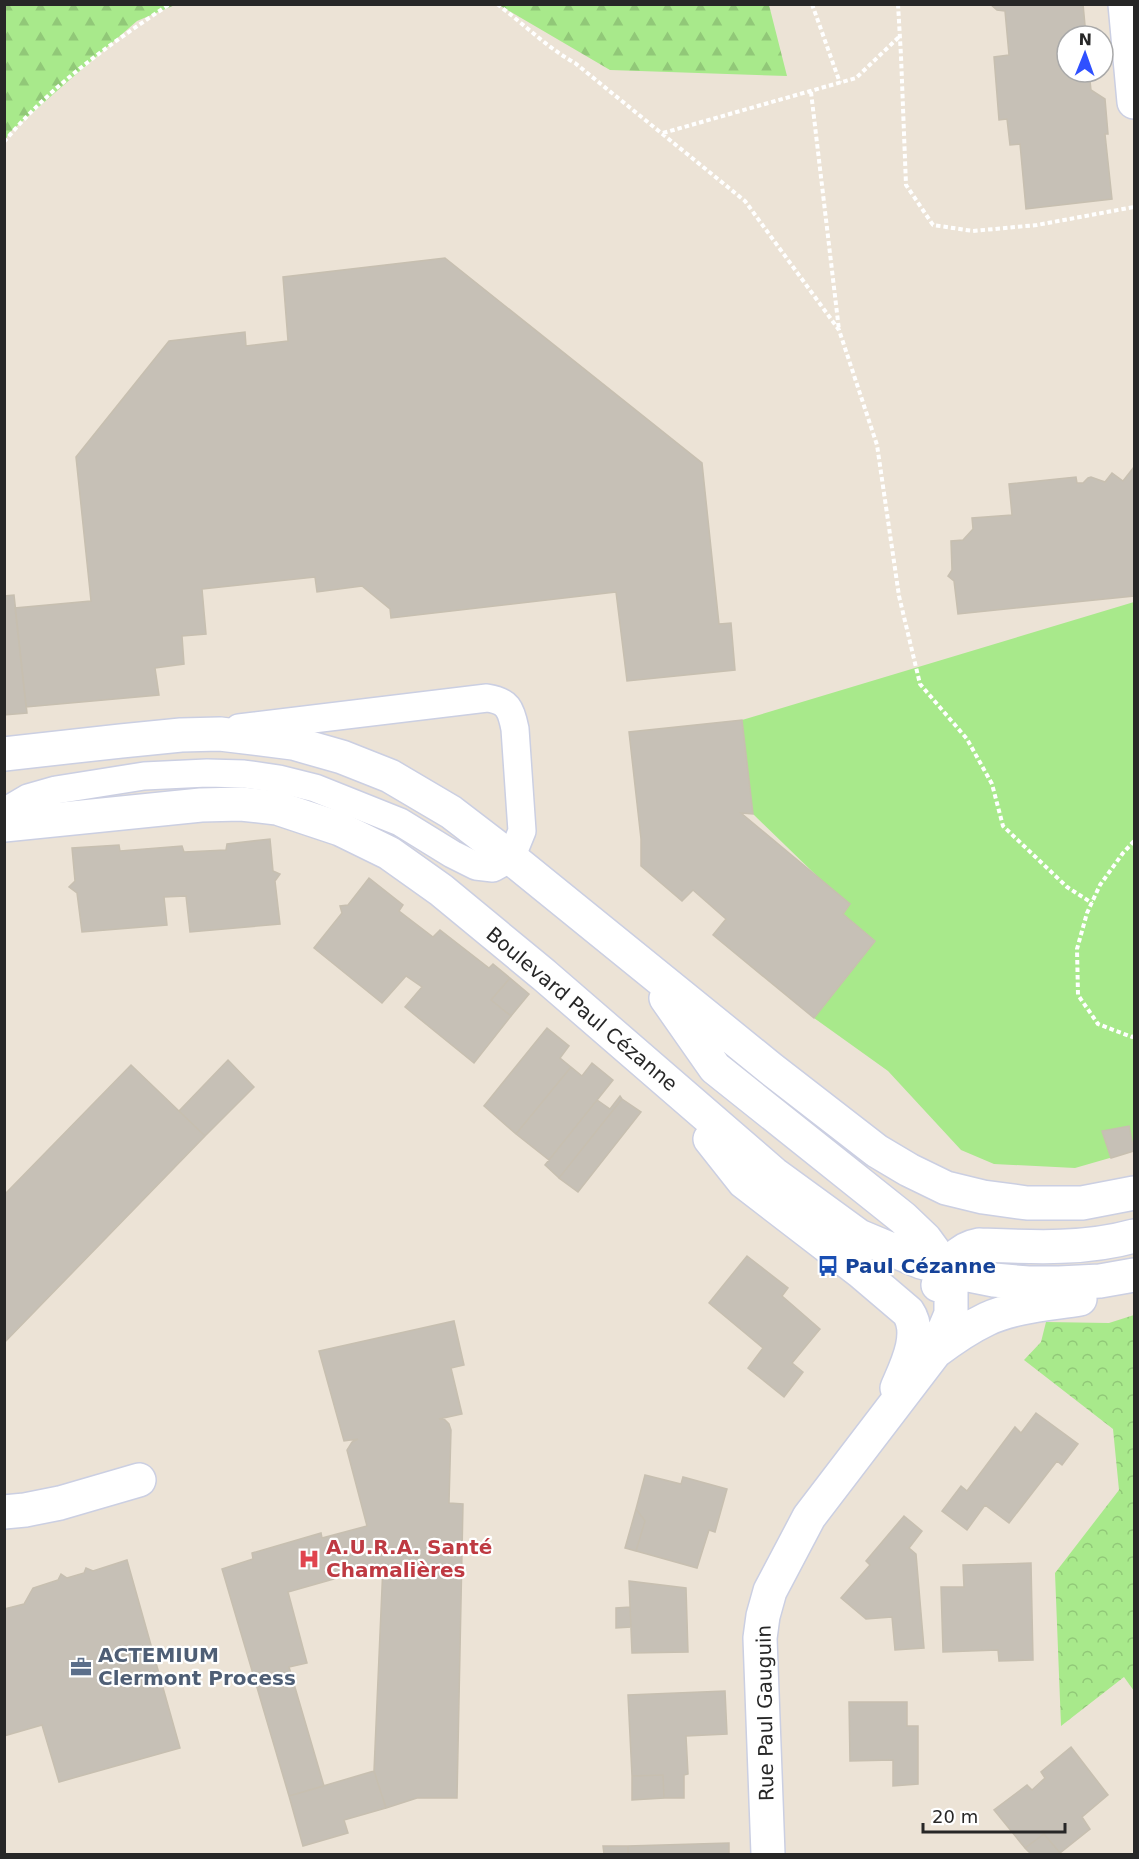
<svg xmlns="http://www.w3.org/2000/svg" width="1139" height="1859" viewBox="0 0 1139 1859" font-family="'DejaVu Sans',sans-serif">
	<defs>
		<pattern id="forest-firs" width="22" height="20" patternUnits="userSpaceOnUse" patternTransform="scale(1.5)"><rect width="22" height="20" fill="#a8e98b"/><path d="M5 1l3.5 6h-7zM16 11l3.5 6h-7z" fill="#91c878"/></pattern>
		<pattern id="park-crowns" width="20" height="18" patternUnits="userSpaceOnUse" patternTransform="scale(1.5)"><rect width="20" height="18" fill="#a8e98b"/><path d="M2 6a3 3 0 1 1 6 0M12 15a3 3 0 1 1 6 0" fill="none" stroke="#91c878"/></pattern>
	</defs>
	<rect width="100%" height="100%" fill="#ece3d6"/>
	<path fill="url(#forest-firs)" d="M5,4H174L175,5L137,21L9,133L5,141Z
		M499,5H769L787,76L610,70Z"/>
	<path fill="url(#park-crowns)" d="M1134,1315V1691L1124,1677L1061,1726L1055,1573L1119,1490L1113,1429L1024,1360L1041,1342L1046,1322L1109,1323Z"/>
	<path fill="#a8e98b" d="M1134,602V1151L1075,1168L994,1164L961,1150L888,1071L814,1018L875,941L843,914L850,904L819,878L753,814L742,720Z"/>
	<path fill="#c6c0b6" stroke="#c7bfb0" stroke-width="1.5" d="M990,4H1083L1086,36H1067V72H1089L1091,90L1105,99L1108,134H1105L1112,199L1026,209L1020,144L1010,145L1007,119L999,120L994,57L1009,55L1005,11L997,10Z
		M445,258L702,463L719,624L731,623L735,670L627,681L616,592L391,618L390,609L362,586L317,592L315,577L202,589L206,634L182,636L184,664L155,668L159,695L26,707L15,608L91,601L76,457L169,341L245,332L246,346L288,341L283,277Z
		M1134,467V596L958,614L954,581L948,576L952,570L951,541L963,540L973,529L972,518L1012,515L1009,484L1076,477L1077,483H1083L1088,478L1091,477L1105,482L1112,473L1123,481Z
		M14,595L27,713L4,715V596Z
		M742,720L753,814L741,813L850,904L843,914L875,941L814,1018L713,935L726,919L693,890L682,901L641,866V839L629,732Z
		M270,839L273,871L280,874L275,881L280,924L190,932L186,896L164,897L167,925L82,932L77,893L69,887L75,881L72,848L119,845L120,851L182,846L184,852L226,850L227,844Z
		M369,878L403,905L399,911L433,937L440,930L489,968L493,964L510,978L491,1000L511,1016L474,1063L405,1007L422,987L406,976L382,1003L314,948L342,913L340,906L348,905Z
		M510,978L529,994L511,1016L491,1000Z
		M547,1028L569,1046L560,1058L571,1067L516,1134L484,1106Z
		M228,1060L254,1087L205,1136L179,1111Z
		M592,1063L613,1080L549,1160L516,1134L571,1067L582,1076Z
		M131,1065L205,1136L4,1343V1195Z
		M620,1096L622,1099L559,1178L545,1165L597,1100L610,1109Z
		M622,1099L641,1112L578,1192L559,1178Z
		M1129,1126L1134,1151L1111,1158L1102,1131Z
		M747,1256L788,1288L782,1296L820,1329L792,1363L803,1372L784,1397L748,1368L763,1348L709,1303Z
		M454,1321L464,1365L451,1368L462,1414L439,1419H444L449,1424L451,1430L449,1503L463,1504L457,1798H417L386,1808L374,1771L383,1565L288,1592L307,1663L289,1667L324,1786L289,1796L222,1569L253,1559L252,1553L321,1533L322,1538L367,1526L347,1450L352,1442L358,1439L344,1441L319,1351Z
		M1036,1413L1078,1444L1062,1465L1057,1461L1009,1523L985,1505L967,1530L942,1511L961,1486L967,1491L1015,1427L1021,1433Z
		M645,1475L681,1484L683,1477L727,1489L715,1532L709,1530L697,1568L636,1551L645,1521L636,1509Z
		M636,1509L645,1521L636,1551L625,1548Z
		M904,1516L922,1531L909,1548L916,1554L924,1648L895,1650L892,1617L866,1619L841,1598L870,1565L866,1561Z
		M127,1560L180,1748L59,1782L42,1725L4,1736V1609L24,1604L33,1588L58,1580L61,1574L67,1578L84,1573L86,1568L93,1571Z
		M1031,1563L1033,1660L999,1661L998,1650L943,1652L941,1587H964L963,1565Z
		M629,1581L686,1588L688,1652L632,1653Z
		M630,1607L631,1627L616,1628V1608Z
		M725,1691L727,1734L686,1736L688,1774L684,1775V1798H664L663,1775L632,1776L628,1695Z
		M849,1702H907V1726H918V1784L893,1786V1760L850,1761Z
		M1071,1747L1108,1795L1082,1817L1090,1829L1060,1853L1044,1834L1025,1848L994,1810L1027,1785L1032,1790L1045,1778L1041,1772Z
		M374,1771L386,1808L344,1820L348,1833L303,1846L289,1796Z
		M663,1775L664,1798L632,1800V1776Z
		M1044,1834L1060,1853L1059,1854H1031L1025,1848Z
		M729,1843V1854H628V1846Z
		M603,1846H628V1854H604Z"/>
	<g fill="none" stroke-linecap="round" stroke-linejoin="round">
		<defs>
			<path id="lane" d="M4,812L28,798L56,790L144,776L207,773L244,774L279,779L315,788L400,822L452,854L476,866L493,868L511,858L522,831L515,729C511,709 508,701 487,698L239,728"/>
			<path id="street" d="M1125,4L1134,102
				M4,754L121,741L181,735L220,734L293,743L342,757L390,776L451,812L511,858L770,1068L877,1151L909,1170L946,1188L983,1197L1027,1203H1082L1134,1193
				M4,825L201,805L241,804L277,808L340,829L389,853L441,890L544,975L774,1174L859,1236L921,1262L969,1275L994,1280L1028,1283H1059L1100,1281L1134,1275
				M666,998L715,1068L903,1218L925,1239L947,1269L951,1289V1314L935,1352L809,1517L770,1591L763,1616L760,1638L768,1854
				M710,1139L744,1182L861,1272L908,1312C923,1334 906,1367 897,1388
				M938,1285C948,1266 956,1249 979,1245C1031,1247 1084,1250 1134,1236
				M935,1352C952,1339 968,1328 987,1319C1015,1306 1050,1304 1080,1299
				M4,1512L25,1510L60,1503L139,1480"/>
		</defs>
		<use href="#lane" stroke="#cbcfe2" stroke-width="30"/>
		<use href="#street" stroke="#cbcfe2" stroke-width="36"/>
		<path stroke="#fff" stroke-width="4" stroke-dasharray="4.5 3" stroke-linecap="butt" d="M497,4C524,24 546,47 575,63L745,201L839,330L877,445L899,596L920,684L967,739L992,784L1003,826L1067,887L1092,903
			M812,4L840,83
			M898,4L901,56L906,185L933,225L973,231L1037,225L1134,207
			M811,92L839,330
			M663,133L856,78L900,36
			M4,142C49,87 111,43 170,4
			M1134,841L1123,853L1100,885L1087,913L1077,949L1078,995L1098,1024L1132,1037L1134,1036"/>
		<use href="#lane" stroke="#fff" stroke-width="27"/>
		<use href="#street" stroke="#fff" stroke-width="33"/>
	</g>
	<defs>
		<symbol id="bus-bare" viewBox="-9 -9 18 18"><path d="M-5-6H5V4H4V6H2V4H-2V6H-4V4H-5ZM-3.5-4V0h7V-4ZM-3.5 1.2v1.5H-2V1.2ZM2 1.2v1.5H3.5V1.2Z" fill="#1a4fb4" stroke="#fff" stroke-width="2.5" paint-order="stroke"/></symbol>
		<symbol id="hospital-bare" viewBox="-9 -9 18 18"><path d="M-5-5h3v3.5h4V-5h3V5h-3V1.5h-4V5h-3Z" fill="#e0444e" stroke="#fff" stroke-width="2.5" paint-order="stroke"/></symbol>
		<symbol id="office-bare" viewBox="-9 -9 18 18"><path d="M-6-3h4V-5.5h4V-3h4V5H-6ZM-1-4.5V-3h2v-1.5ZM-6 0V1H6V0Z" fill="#5c6f8a" stroke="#fff" stroke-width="2.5" paint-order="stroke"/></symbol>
	</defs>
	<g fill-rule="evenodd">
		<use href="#bus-bare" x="813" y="1251" width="30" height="30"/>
		<use href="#hospital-bare" x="294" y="1544" width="30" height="30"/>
		<use href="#office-bare" x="66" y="1652" width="30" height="30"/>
	</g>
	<g text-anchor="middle" stroke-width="4.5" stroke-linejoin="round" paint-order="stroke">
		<g font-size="20" fill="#272727" stroke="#fff">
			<text transform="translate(582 1009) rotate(40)" y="7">Boulevard Paul Cézanne</text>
			<text transform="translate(765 1713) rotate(-91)" y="7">Rue Paul Gauguin</text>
		</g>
		<g font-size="20" font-weight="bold" fill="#164399" stroke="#fff" text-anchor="start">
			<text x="845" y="1273">Paul Cézanne</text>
		</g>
		<g font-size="20" font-weight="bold" fill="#be3a42" stroke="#fff" text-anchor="start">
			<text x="326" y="1554">A.U.R.A. Santé<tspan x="326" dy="23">Chamalières</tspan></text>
		</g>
		<g font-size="20" font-weight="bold" fill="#4e5e75" stroke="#fff" text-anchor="start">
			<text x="98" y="1662">ACTEMIUM<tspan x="98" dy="23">Clermont Process</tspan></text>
		</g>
	</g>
	<rect width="1139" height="1859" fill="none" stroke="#272727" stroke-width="12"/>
	<g transform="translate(1085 54) rotate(1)"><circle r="28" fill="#ffffff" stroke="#a9a9a9" stroke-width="1.5"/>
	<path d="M0-4.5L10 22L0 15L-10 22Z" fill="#2f50ff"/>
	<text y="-9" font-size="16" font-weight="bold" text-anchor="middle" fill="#272727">N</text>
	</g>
	<path d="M923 1823v9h142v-9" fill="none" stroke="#272727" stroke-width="3"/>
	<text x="932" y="1823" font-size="18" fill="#272727" stroke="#ffffff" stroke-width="4.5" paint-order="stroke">20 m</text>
</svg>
